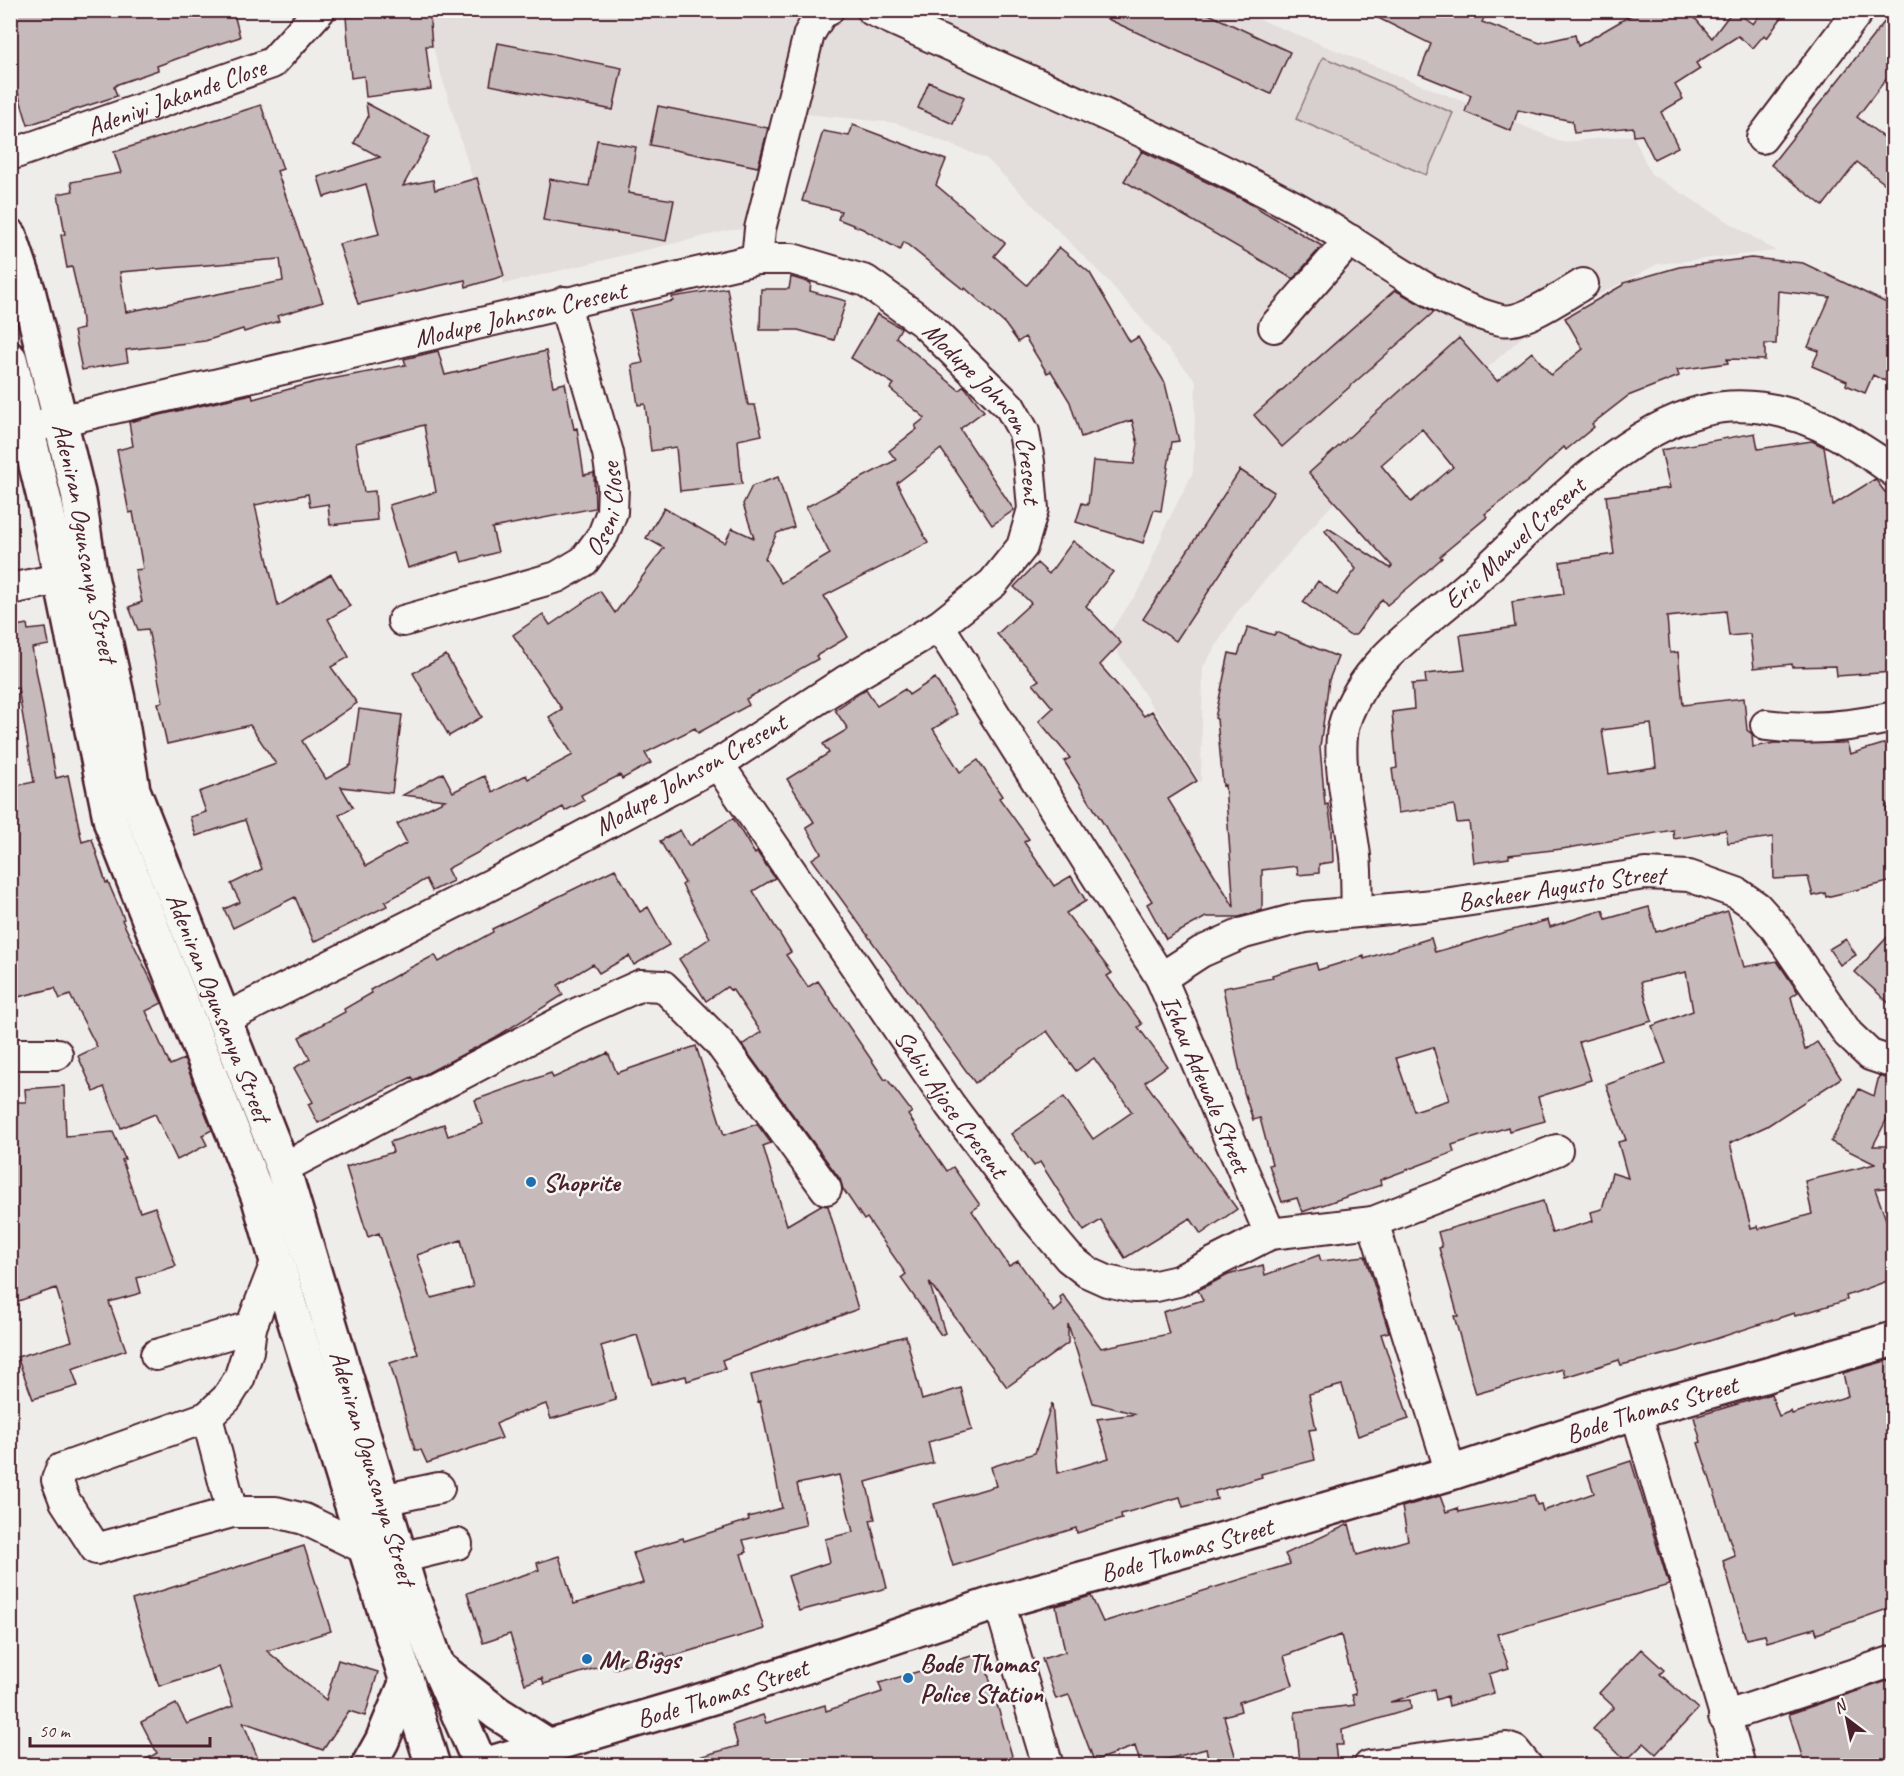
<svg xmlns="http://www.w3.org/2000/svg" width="1904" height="1776" viewBox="0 0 1904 1776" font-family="Caveat,sans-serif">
	<rect width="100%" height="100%" fill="#efedea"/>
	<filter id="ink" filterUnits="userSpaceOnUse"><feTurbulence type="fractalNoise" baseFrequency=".0167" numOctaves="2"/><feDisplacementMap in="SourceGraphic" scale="12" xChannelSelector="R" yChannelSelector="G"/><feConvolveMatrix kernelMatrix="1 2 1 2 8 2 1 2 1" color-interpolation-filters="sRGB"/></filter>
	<g filter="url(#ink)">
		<path fill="#e3dedc" d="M422,11H1239L1563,142L1633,135L1651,174L1776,251L1658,264L1529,331L1328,509L1236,613L1203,667L1201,783L1107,636L1141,587L1167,523L1193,472L1196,381L1109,282L987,159L896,123L804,114L777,231L760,229L730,230L504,284Z"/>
		<path fill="#d7cfce" stroke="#90777c" stroke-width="1.5" d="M1323,57L1453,113L1426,175L1296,119Z"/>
		<path fill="#c6babb" stroke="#4a1f2b" stroke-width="1.5" fill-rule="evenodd" d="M10,10H233L240,37L209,47L157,66L158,70L118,84L114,87L117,96L28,125L15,83L10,85Z
			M414,10H429L432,46H426L431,89L366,97L364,76L351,78L346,17Z
			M1088,10H1200L1290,52L1271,94Z
			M1362,10H1430L1447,18L1451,10H1488L1482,22L1540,43L1575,35L1578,46L1640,10H1688L1712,38L1733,10L1753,24L1763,10H1787L1767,38L1764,35L1753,48L1738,36L1696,63L1700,69L1675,85L1683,99L1661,112L1678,147L1654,159L1642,135L1634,136L1633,127L1574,133L1572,121L1518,110L1511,131L1465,112L1471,95L1419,74L1431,44Z
			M1893,11V70L1857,117L1893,144V190L1857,162L1823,206L1771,165Z
			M498,43L622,68L613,110L490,85Z
			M929,82L964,97L953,124L918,108Z
			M366,103L430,137L403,186L433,180L435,190L477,178L504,276L466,287L465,280L358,304L339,244L379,234L366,184L324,197L318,177L380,157L354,143L368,117Z
			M261,105L283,169L277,171L323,302L277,316L279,321L244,332L243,329L205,341L126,350L128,362L82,370L74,331L83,329L79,297L72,267L67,268L61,235L65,234L58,194L73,191L71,182L121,173L114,152ZM280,259L283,281L126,312L120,272Z
			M658,106L768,128L758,167L650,145Z
			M853,125L946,160L936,185L1005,243L994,256L1027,285L1059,247L1090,273L1130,342L1138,337L1165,383L1179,441L1172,442L1161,511L1154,510L1143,543L1076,522L1082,503L1088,505L1093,461L1134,464L1138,444L1132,420L1081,437L1070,402L1051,371L1047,373L1025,337L1018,342L1005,324L965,288L964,290L904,242L900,250L863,229L838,219L841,211L802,201L823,131L849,136Z
			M597,140L636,147L628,193L674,200L666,241L543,220L550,179L589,186Z
			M1142,151L1242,199L1322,246L1293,279L1124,181Z
			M1751,258L1803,263L1893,306V360L1885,381L1873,375L1865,393L1846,385L1847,381L1812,366L1819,351L1808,347L1830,297L1778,291L1776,344H1765V360L1727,359L1728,363L1677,370L1679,376L1628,396L1592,424L1594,427L1566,450L1564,447L1528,481L1485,514L1487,517L1440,556L1442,558L1409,587L1387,605L1382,599L1356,635H1349L1303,602L1318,581L1337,595L1356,569L1325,531L1328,528L1390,568L1392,566L1309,473L1459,338L1497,381L1532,352L1551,375L1583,349L1565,318L1623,285V283L1679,267ZM1422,429L1453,467L1411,502L1381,465Z
			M791,277L811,283L810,291L846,301L834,340L798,330H760L761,289H789Z
			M727,288L748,405H755L762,435L738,440L742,484L680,491L676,447L651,451L645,404L638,405L632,365L643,363L630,311L673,301L672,297Z
			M1395,290L1434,312L1282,447L1254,415Z
			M877,314L901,328L896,337L959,390L964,386L984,411L960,429L1014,510L992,525L941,449L897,483L928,543L824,596L848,637L816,656L818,659L746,699L749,705L698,733L695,728L645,753L651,763L622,779L620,775L581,795L584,801L565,811L563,807L447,869L453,881L432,891L426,879L385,902L387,906L314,942L295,897L233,928L224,909L240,902L231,884L262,869L245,820L196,836L190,817L206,812L199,792L276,764L250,725L167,744L158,703L163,702L148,629L138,630L129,607L142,602L135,570L143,569L133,512L129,513L117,450L133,446L129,422L252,394L253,399L315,382L406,365L404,359L438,351L445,375L546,351L553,386L565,383L574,429L577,428L584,475L594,473L595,508L492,528L498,552L462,562L459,552L408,568L389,505L436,492L424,425L356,443L364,492L375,491L377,520L330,525L328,504L310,507L308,494L255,505L278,606L331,574L350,606L328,619L349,657L331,667L357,703L302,741L326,779L351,765L359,709L402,715L392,793L341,787L353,807L339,815L366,866L407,843L397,824L445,800L403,795L443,773L453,792L484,776L493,792L526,775L528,779L573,755L549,717L562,709L513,635L543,614L550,625L600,591L615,613L664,548L646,538L664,508L725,543L732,528L754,538L743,504L752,486L778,477L794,527L777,533L765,558L781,583L830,554L806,507L896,460L889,451L917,429L915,426L925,418L890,389L894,384L851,358Z
			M1755,433L1758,449L1812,441L1824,447L1833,505L1875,479L1885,492L1893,489V672L1837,676L1836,666L1792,667V664L1754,668L1750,634L1729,636L1726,611L1667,617L1670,653L1678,652L1683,705L1744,698L1747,730L1752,734L1753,747L1774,743H1847L1850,754L1893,741V803L1886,806L1893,834V881L1826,897L1825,893L1813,896L1808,877L1774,879L1773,837L1728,843L1726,830L1674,839L1673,830L1562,849L1509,855V858L1474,863L1469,822L1457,823L1454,805L1398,813L1392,769L1397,768L1392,712L1414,709L1412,684L1426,683L1425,674L1465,670L1460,635L1515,627L1512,602L1564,594L1560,562L1614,554L1606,496L1670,488L1661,450ZM1651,724L1656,767L1609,774L1602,730Z
			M1240,470L1274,492L1176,641L1143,619Z
			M1073,541L1113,572L1086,606L1121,643L1100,665L1144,716L1152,711L1197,781L1168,799L1234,907L1225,785L1223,786L1217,719L1215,718L1229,653L1238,655L1248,627L1274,635L1276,632L1338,657L1329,680L1320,747L1325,805L1328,804L1332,830L1333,862L1319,864V873L1298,875L1297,866L1262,870V910L1239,917H1206L1166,939L1147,904L1152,901L1064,761L1070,758L1039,721L1053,708L1033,684L1039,680L997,634L1031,603L1014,587L1037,563L1049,574Z
			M27,624L28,630L46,628L49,645L32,648L56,778L68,775L82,842L92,839L106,883L108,882L124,919L122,920L162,1003L146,1011L170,1065L184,1059L212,1130L202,1135L207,1145L177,1160L155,1114L121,1128L104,1087L94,1092L78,1056L97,1047L70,995L60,999L55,988L10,999V787L34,782L18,688L10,689V627Z
			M446,655L482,717L449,736L413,673Z
			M935,678L957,714L933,729L960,772L978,760L1002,796L999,798L1029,839L1024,842L1054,886L1071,876L1086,901L1066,913L1112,973L1107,976L1142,1024L1138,1027L1167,1066L1145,1082L1237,1209L1201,1234L1190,1218L1125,1258L1101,1220L1084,1231L1040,1162L1034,1166L1011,1134L1064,1097L1093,1139L1132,1112L1094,1058L1076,1071L1047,1031L975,1083L812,859L821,853L806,827L814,822L787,779L829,753L823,744L848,729L835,710L866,689L877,706L905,689L909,695Z
			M733,818L755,854L757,852L775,878L753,891L791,952L786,955L808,987L818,981L885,1080L887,1079L912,1112L908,1115L947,1171L953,1167L980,1205L972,1211L1009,1266L1018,1261L1054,1312L1062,1305L1060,1297L1063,1295L1101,1348L1169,1334L1163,1312L1203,1300L1198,1290L1228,1275L1263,1265L1265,1275L1319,1255L1321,1261L1365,1256L1389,1332L1381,1334L1409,1419L1358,1436L1342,1385L1309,1394L1316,1429L1309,1430L1315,1460L1261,1474L1262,1477L1215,1491L1217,1499L1183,1507L1180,1497L1121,1514L1122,1519L1077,1533L1076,1528L953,1566L934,1504L996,1486L991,1467L1035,1453L1052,1403L1058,1473L1109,1458L1097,1419L1136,1414L1093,1403L1068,1324V1343L1007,1387L929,1282L945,1333L941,1335L901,1278L906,1274L867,1218L864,1220L843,1189L840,1179L742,1045L761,1032L732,989L730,990L727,987L706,1001L679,959L710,938L682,885L685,883L660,841L680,830L689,846Z
			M615,869L640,912L648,907L669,945L634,965L629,956L599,973L593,964L558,985L563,995L496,1037L414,1080L412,1077L318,1123L308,1104L313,1102L294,1068L310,1059L299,1037L345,1012L344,1009L372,993L370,990L404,971L435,955L439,962L493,932L492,929Z
			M1649,907L1656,932L1728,911L1744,967L1777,961L1798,992L1791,997L1805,1050L1817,1042L1841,1078L1767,1126L1730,1143L1751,1228L1758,1226L1759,1229L1812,1214L1805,1181L1875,1164L1831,1142L1859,1089L1874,1096L1879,1076L1893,1080V1107L1873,1146H1893V1187L1875,1189L1893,1239V1279L1846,1296L1847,1300L1795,1316L1794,1313L1679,1351L1621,1365L1619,1360L1565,1377L1563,1369L1476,1394L1454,1316H1458L1439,1248L1442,1247L1438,1232L1543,1201L1552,1233L1593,1221L1591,1212L1602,1209L1612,1173L1628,1178L1618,1142L1626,1140L1606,1085L1666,1063L1652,1026L1693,1011L1686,972L1641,982L1652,1021L1579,1042L1591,1080L1538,1097L1545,1121L1509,1131L1508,1127L1452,1145L1454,1152L1380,1180L1381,1185L1302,1212L1297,1198L1282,1202L1269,1165L1272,1164L1260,1118L1253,1120L1244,1092L1223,988L1273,978L1272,975L1316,963L1318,970L1364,956V959L1431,938L1435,952L1548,920L1550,927L1603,910L1606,919ZM1433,1047L1449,1100L1414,1111L1396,1058Z
			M1893,931V1007L1855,972Z
			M1846,939L1856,955L1840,965L1829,949Z
			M696,1046L724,1135L757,1124L771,1143L763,1146L787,1225L821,1205L828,1206L858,1309L722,1360L725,1369L687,1381L686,1376L652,1384L637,1335L601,1346L616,1400L551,1419L546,1404L514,1415L496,1424L502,1438L427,1463L421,1450H415L390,1363L418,1354L379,1233L368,1237L346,1167L393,1152L390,1142L444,1124L448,1136L483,1124L475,1100L551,1073L553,1078L608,1053L617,1073ZM461,1240L473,1287L431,1298L417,1255Z
			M64,1086L66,1136L113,1132L125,1159L122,1160L140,1212L155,1207L176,1266L137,1278L141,1293L109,1302L126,1350L72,1369L78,1386L33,1399L17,1357L72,1341L56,1288L10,1304V1102H26L25,1089Z
			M906,1336L922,1400L961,1388L972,1430L928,1442L933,1463L866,1482L875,1519L870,1520L887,1588L799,1611L788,1576L830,1562L825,1539L853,1532L839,1475L797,1484L806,1525L743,1540L747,1552L741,1554L764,1629L666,1658L664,1653L614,1669L612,1663L544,1684L542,1678L525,1684L510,1634L483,1643L467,1593L539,1570L537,1563L559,1556L574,1604L643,1583L633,1553L683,1538L684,1541L749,1520L748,1517L782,1508L760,1401L758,1402L751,1375Z
			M1893,1359V1607L1817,1634L1815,1628L1767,1642L1765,1635L1746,1639L1723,1561L1735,1556L1698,1443L1701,1442L1694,1417L1771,1394L1779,1416L1791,1411L1792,1414L1848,1396L1843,1373Z
			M1631,1461L1669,1585L1497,1634L1509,1668L1489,1674L1494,1693L1449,1706L1447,1696L1436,1700L1434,1689L1390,1702L1410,1700L1411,1709L1342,1730L1343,1745H1335L1337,1761L1300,1764L1295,1712L1355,1705L1352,1695L1356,1694L1341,1635L1284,1656L1293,1685L1239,1702L1241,1711L1224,1716L1238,1766H1210L1206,1749L1141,1766L1135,1746L1094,1761L1069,1695L1056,1699L1042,1659L1065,1652L1056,1606L1091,1596L1103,1622L1290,1564L1285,1554L1349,1524L1357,1555L1408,1540L1402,1507L1440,1496L1446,1512L1458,1508L1459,1512L1534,1495L1537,1505L1541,1504L1543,1511L1594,1493L1588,1475Z
			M304,1546L331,1631L267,1651L326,1700L338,1660L378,1672L365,1716L349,1711L323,1750L243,1722L261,1766H135L157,1753L141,1722L176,1704L187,1724L233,1706L219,1667L159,1686L132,1600Z
			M1641,1649L1664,1670L1660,1674L1698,1709L1656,1754L1644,1743L1626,1761L1593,1729L1614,1707L1599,1693Z
			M982,1653L1015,1766H689L688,1760L738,1746L732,1725L763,1715L766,1723L825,1705L826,1711L882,1692L879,1683Z
			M1893,1679V1766H1805L1789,1714Z"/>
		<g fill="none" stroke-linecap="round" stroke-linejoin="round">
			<defs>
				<g id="minor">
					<path d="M872,10C1014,75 1157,134 1295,207C1356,240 1436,306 1501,320C1522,325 1564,295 1583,284"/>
					<path d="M1762,138L1859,10"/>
					<path id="s1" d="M10,155L272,63L320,10"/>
					<path d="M757,259L760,229L809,34L821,14L828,10"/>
					<path d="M1274,327L1350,240"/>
					<path id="s2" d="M37,426L757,259H792L866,281L924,323L1010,407L1024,432L1029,462L1033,509L1022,547L993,583L939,626L844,682L718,764L514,873L224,1019"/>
					<path d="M10,589L84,574"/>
					<path id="s3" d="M403,621L557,577L584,561L603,535L612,512L613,486L608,453L564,302"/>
					<path id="s4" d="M939,626L1161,978L1270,1234L1373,1222L1451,1473"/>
					<path d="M1766,725C1810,731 1851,727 1894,717"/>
					<path id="s5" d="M718,764L950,1105L1035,1218L1069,1258L1087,1272L1107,1281L1134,1287L1156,1286L1178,1281L1270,1234"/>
					<path id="s6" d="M1357,911C1356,893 1357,874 1355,856C1351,820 1334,754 1345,721C1366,658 1428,623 1475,580C1537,523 1618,433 1702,411C1756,397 1812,416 1856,446C1869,454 1882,462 1894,472"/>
					<path id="s7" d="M1161,978L1201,952L1244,933L1304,917L1444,904L1645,874L1689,876L1737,893L1757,907L1774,926L1848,1034L1870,1055L1894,1063"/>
					<path d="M10,1054H57"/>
					<path d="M283,1168L578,1013L641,985L663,986L719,1042L826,1189"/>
					<path d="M1373,1222L1557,1150"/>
					<path d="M156,1355L251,1327"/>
					<path d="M1636,1412L1740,1766"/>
					<path d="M207,1417L232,1512H276L304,1519L364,1548"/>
					<path d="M382,1500L439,1488"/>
					<path d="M232,1512L96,1549L65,1501L57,1480L61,1469L207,1417L227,1398L239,1379L248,1351L251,1327L277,1260"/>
					<path d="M400,1558L457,1544"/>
					<path d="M999,1602L1048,1766"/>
					<path d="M1724,1717L1894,1661"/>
					<path d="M1369,1766L1506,1748L1515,1751L1527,1766"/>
				</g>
				<g id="major">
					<path id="s8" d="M10,236L28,290L78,493L90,572L118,699L133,790L283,1168L410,1590L438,1667L481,1766"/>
					<path d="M10,359L46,506L111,823L258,1196L290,1306L433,1766"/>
					<path d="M443,1671L497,1713L549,1746"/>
					<path d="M368,1766L382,1741L407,1681"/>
					<path id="s9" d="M481,1766L723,1694L999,1602L1228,1538L1451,1473L1636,1412L1894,1339"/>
				</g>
			</defs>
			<use href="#minor" stroke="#4a1f2b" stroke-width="34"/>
			<use href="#major" stroke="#4a1f2b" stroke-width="38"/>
			<use href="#minor" stroke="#f6f6f2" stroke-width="30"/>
			<use href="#major" stroke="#f6f6f2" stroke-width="33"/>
		</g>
	</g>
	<g fill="#1f6fb2" stroke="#f6f6f2" stroke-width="2">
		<circle cx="531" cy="1182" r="6"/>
		<circle cx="587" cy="1659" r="6"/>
		<circle cx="908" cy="1678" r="6"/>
	</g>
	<g text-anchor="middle" stroke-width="5" stroke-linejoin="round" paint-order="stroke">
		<g font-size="26" fill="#4a1f2b" stroke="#f6f6f2">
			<text dy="9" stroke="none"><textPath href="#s1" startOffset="176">Adeniyi Jakande Close</textPath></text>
			<text dy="9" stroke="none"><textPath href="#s2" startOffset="496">Modupe Johnson Cresent</textPath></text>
			<text dy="9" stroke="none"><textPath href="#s2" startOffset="1036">Modupe Johnson Cresent</textPath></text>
			<text dy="9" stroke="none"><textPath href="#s3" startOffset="250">Oseni Close</textPath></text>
			<text dy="9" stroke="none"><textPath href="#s8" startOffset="316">Adeniran Ogunsanya Street</textPath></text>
			<text dy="9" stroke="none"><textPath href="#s6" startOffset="440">Eric Manuel Cresent</textPath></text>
			<text transform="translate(690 774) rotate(-30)" y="9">Modupe Johnson Cresent</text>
			<text dy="9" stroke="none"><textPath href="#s7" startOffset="416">Basheer Augusto Street</textPath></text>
			<text dy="9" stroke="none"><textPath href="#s8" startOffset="802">Adeniran Ogunsanya Street</textPath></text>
			<text dy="9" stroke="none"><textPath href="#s4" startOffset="531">Ishau Adewale Street</textPath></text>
			<text dy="9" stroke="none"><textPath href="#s5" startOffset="412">Sabiu Ajose Cresent</textPath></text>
			<text dy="9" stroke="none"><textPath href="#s9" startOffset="1224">Bode Thomas Street</textPath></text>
			<text dy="9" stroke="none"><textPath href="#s8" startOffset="1288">Adeniran Ogunsanya Street</textPath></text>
			<text dy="9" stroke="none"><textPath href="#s9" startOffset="738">Bode Thomas Street</textPath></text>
			<text dy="9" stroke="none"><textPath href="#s9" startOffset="252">Bode Thomas Street</textPath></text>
		</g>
		<g font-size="26" font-weight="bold" fill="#4a1f2b" stroke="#f6f6f2" text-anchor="start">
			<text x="543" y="1191">Shoprite</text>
			<text x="599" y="1668">Mr Biggs</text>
			<text x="920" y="1672">Bode Thomas<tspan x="920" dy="30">Police Station</tspan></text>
		</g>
	</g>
	<rect width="1904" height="1776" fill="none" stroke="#f6f6f2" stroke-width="36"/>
	<rect x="18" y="18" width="1868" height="1740" fill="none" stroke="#4a1f2b" stroke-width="2" filter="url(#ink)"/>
	<g transform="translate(1847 1719) rotate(328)" stroke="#f6f6f2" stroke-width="4.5" paint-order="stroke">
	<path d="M0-4.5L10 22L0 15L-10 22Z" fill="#4a1f2b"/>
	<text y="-9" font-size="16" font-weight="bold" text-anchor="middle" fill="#4a1f2b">N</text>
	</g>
	<path d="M30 1737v9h180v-9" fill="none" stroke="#4a1f2b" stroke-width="3"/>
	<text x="39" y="1737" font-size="18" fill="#4a1f2b" stroke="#f6f6f2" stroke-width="4.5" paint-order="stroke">50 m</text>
</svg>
